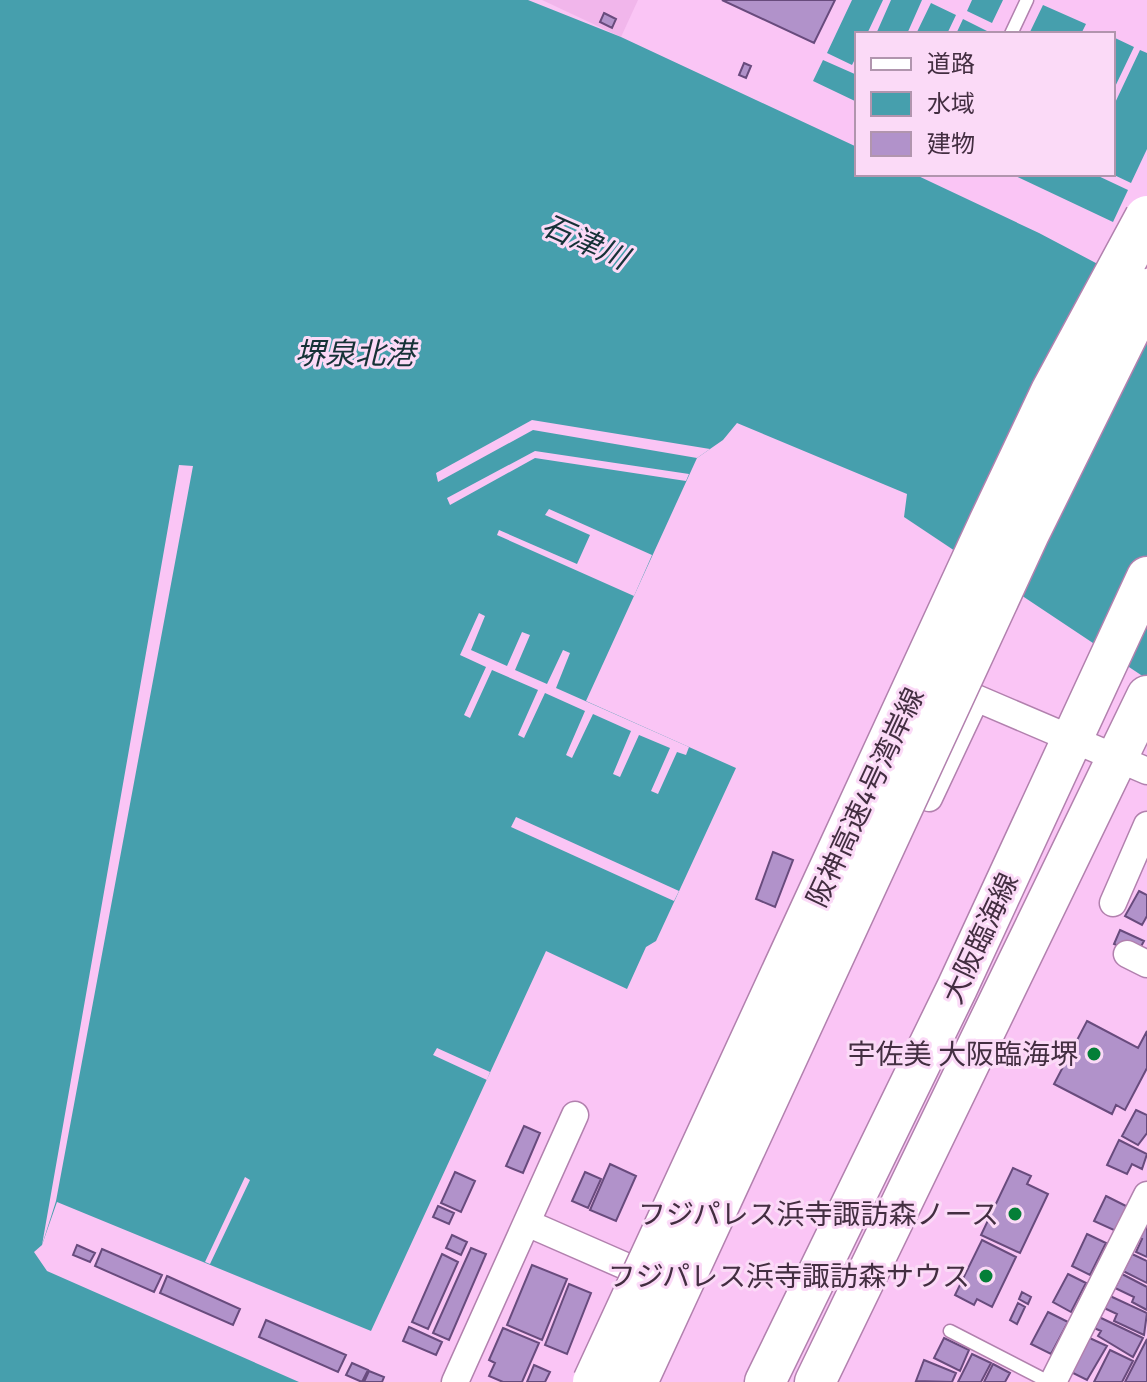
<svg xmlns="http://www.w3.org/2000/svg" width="1147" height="1382" viewBox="0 0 1147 1382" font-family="'Fira Sans Condensed','Noto Sans JP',sans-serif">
	<rect width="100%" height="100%" fill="#fac5f5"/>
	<path fill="#f1b6eb" d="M542,0H638L621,37Z"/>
	<path fill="#469fad" d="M0,0H528L621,37L857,147V174H914L1039,233L1147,290V679L904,517L907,494L737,423L723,440L697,458L586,701L736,768L656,941L646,947L627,989L546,951L371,1331L57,1202L42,1245L34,1252L47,1271L299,1382H0Z
		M852,0H883L867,34H857V55L852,65L827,53Z
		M891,0H922L907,34H876Z
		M972,0H1003L992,23L967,11Z
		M931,3L956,15L947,34H916Z
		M1043,5L1086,24L1081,34H1029Z
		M963,19L989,32L988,34H956Z
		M1113,37L1134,47L1113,91Z
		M1140,50L1147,53V149L1131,183L1112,174L1113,107Z
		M823,60L857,75V102L813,81Z
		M1011,174H1094L1128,190L1113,222Z"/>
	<path fill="#fac5f5" d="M532,420L710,449L697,458L533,430L438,482L436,473Z
		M535,451L689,474L686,481L535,458L450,505L447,498Z
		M179,465L193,466L56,1201L42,1245Z
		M549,509L652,555L634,596L497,535L499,530L577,564L590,535L545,515Z
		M479,613L485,616L471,650L507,666L522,632L530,635L515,670L547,684L563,650L570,653L556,688L689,747L686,755L677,752L658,794L651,791L670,748L639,735L620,777L613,774L631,731L593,714L572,758L566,755L585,711L545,693L524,738L518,735L538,690L492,670L470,718L464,715L486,667L460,655Z
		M516,817L679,891L674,901L511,827Z
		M437,1048L490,1072L487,1080L433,1055Z
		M245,1177L250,1180L210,1264L205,1262Z"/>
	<path fill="#b192ca" stroke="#684b7d" stroke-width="2" d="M722,0H835L814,43Z
		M604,13L616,19L612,28L600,22Z
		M744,63L751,66L746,78L739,75Z
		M773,852L793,860L775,907L756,899Z
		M1139,891L1147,895V916L1142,925L1125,916Z
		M1120,930L1144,941L1137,954L1114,944Z
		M1087,1021L1138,1048L1147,1031V1068L1125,1110L1116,1105L1112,1114L1054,1084Z
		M1136,1110L1147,1115V1133L1138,1145L1122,1136Z
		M524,1126L540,1133L523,1173L506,1166Z
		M1119,1140L1147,1154L1142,1169L1132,1164L1127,1174L1107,1165Z
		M610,1164L636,1176L616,1221L590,1210Z
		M1013,1168L1031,1176L1027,1184L1048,1194L1020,1253L981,1235Z
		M455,1172L475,1181L461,1212L441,1203Z
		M585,1172L601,1179L588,1208L572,1201Z
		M1106,1196L1128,1207L1116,1231L1094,1221Z
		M438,1206L454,1213L449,1224L433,1217Z
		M1147,1216V1257L1136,1252L1142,1239L1136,1236Z
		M1087,1234L1106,1243L1090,1275L1072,1266Z
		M452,1235L467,1242L461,1255L446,1248Z
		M982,1240L1016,1257L992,1307L977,1299L974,1305L955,1295Z
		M77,1245L95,1253L90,1262L73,1255Z
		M471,1248L486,1254L449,1340L433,1333Z
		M102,1249L162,1275L154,1292L95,1266Z
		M442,1254L458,1262L428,1329L412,1322Z
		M1132,1254L1147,1261V1283L1123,1271Z
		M532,1265L567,1279L542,1340L507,1325Z
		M1068,1274L1086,1283L1071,1312L1053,1302Z
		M1122,1274L1147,1287V1310L1132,1302L1134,1297L1115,1288Z
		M167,1276L240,1309L233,1325L160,1293Z
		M569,1284L591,1293L567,1354L545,1345Z
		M1022,1292L1031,1297L1028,1304L1019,1299Z
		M1110,1296L1147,1313L1144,1335L1114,1321L1117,1314L1104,1308Z
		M1018,1303L1025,1307L1017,1324L1010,1320Z
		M1048,1312L1068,1322L1051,1354L1031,1344Z
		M1099,1317L1143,1338L1133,1357L1098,1336L1101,1331L1094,1328Z
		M266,1320L346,1355L338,1372L259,1337Z
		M409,1327L442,1342L436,1355L403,1341Z
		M503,1328L539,1343L522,1382H503L489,1376L495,1363L489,1360Z
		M1083,1335L1107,1346L1087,1380L1069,1371Z
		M944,1338L969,1350L960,1371L934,1358Z
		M1147,1339V1382H1125Z
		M1110,1350L1133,1361L1122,1382H1094Z
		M972,1354L991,1363L981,1382H958Z
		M924,1360L956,1373L952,1382L916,1381Z
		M352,1363L368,1370L362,1382L346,1375Z
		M993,1364L1010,1373L1005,1382H984Z
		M534,1365L550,1372L545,1382H527Z
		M369,1371L384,1377L382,1382H364Z"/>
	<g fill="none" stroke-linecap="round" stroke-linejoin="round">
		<defs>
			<path id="service" d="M1011,34L1027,0
				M950,1331L1049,1382"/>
			<path id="minor" d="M929,798L976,698L1147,771
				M1113,903L1147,825
				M1127,954L1147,964
				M527,1223L655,1279
				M455,1382L575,1115
				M1053,1382L1147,1195"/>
			<path id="primary" d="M765,1382L957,988L1147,577
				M815,1382L1147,696"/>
		</defs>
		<use href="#service" stroke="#b281ae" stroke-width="15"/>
		<use href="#minor" stroke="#b281ae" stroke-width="29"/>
		<use href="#primary" stroke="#b281ae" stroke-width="43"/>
		<use href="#service" stroke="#fff" stroke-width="12"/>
		<use href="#minor" stroke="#fff" stroke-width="26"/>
		<use href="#primary" stroke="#fff" stroke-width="40"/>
		<defs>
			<path id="motorway-bridge" d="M595,1382L991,523L1053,392L1147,218
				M635,1382L1027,533L1147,291"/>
		</defs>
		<use href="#motorway-bridge" stroke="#b281ae" stroke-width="47" stroke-linecap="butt"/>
		<use href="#motorway-bridge" stroke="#fff" stroke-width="44"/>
	</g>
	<g fill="#047f38" stroke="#fbdaf7" stroke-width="3">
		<circle cx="1094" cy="1054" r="8"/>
		<circle cx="1015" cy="1214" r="8"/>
		<circle cx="986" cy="1276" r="8"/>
	</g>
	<g text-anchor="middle" stroke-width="6" stroke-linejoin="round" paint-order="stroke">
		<g font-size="28" fill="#432e41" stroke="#fbdaf7">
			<text transform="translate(865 797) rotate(-65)" y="10">阪神高速4号湾岸線</text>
			<text transform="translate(980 938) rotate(-65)" y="10">大阪臨海線</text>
		</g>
		<g font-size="28" fill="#432e41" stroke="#fbdaf7" text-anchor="end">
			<text x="1078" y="1064">宇佐美 大阪臨海堺</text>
			<text x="999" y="1224">フジパレス浜寺諏訪森ノース</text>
			<text x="970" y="1286">フジパレス浜寺諏訪森サウス</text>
		</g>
		<g font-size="30" font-style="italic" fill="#163237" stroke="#fbdaf7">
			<text transform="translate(585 242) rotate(24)" y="10">石津川</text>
			<text x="355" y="364">堺泉北港</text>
		</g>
	</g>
	<rect x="855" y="32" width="260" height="144" fill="#fbdaf7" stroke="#b195ae" stroke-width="2"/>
	<rect x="871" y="58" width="40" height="12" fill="#ffffff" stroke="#b195ae" stroke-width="2"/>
	<text x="927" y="72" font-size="24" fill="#432e41">道路</text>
	<rect x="871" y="92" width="40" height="24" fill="#469fad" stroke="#b195ae" stroke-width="2"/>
	<text x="927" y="112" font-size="24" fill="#432e41">水域</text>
	<rect x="871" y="132" width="40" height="24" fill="#b192ca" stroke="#b195ae" stroke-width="2"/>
	<text x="927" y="152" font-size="24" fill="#432e41">建物</text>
</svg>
